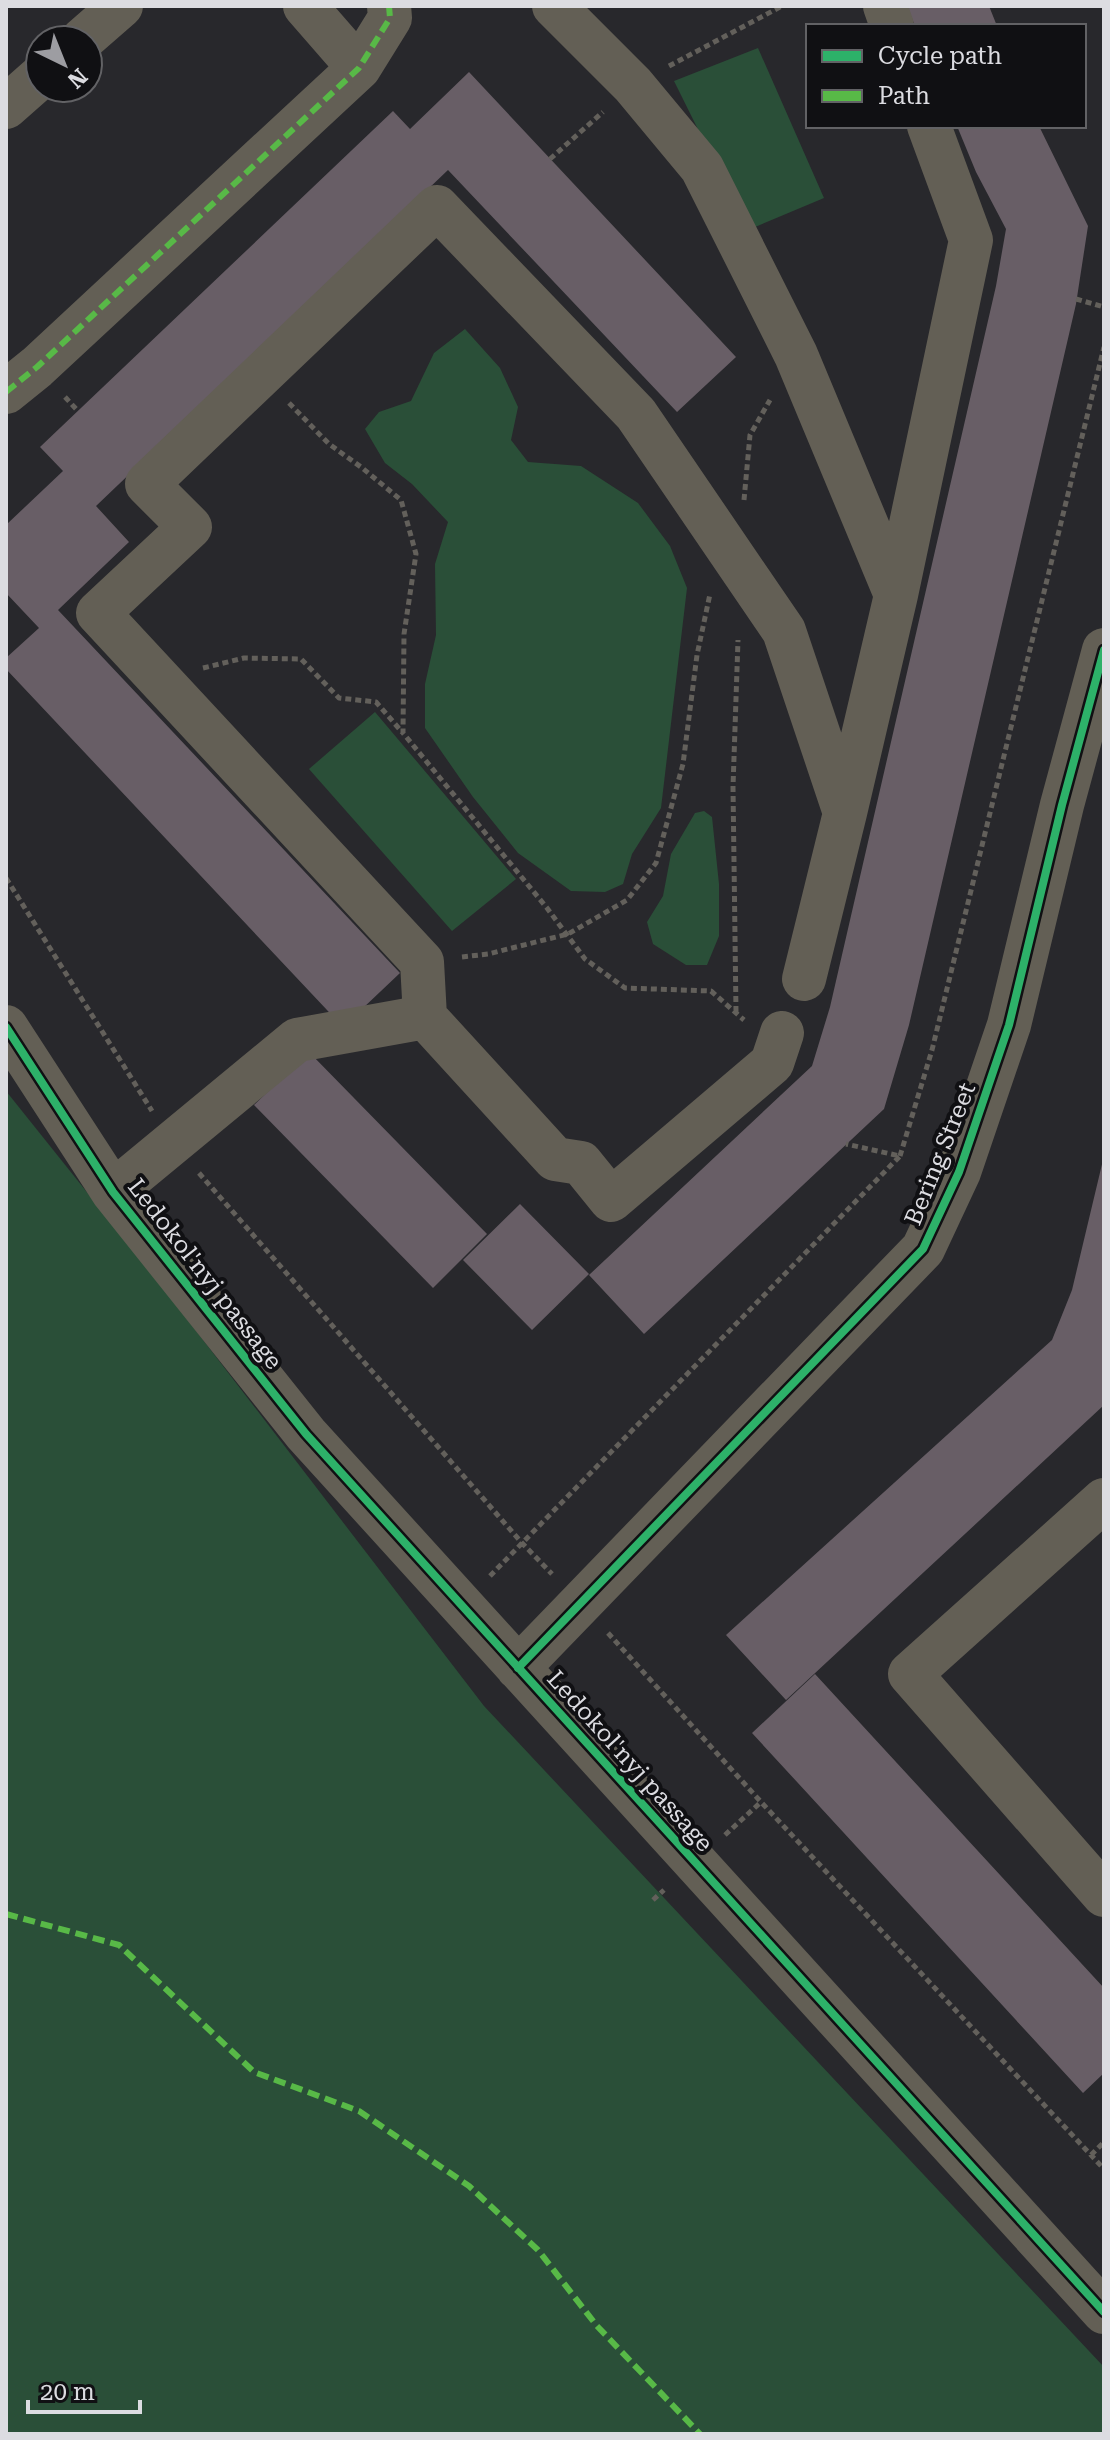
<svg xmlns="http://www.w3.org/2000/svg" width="1110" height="2440" viewBox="0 0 1110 2440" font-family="'Roboto Serif',serif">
	<rect width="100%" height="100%" fill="#28282c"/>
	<path fill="#2a4f38" d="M758,48L824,198L748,230L674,81Z
		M465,329L500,368L518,407L511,440L528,462L581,466L638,503L670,546L687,588L661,808L632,854L623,884L605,892L571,891L518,853L473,797L425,728V684L436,635L435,564L448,522L412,484L385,463L365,429L379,412L411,401L434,353Z
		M375,712L516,879L452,931L309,769Z
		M704,811L712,817L719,884V936L707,965H686L653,944L647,922L663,896L671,854L695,813Z
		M6,1091L154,1276L484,1706L1104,2367V2434H6Z"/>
	<path fill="#685e66" d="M907,6H989L997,26H915Z
		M469,72L736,357L677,412L448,170L96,506L129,542L58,610L400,973L343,1027L6,669V658L39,628L6,593V525L63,471L40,447L393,111L410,129Z
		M957,126H1039L1088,226L1076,304L909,1025L884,1109L644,1334L589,1275L812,1066L830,1007L996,286L1006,229L976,172Z
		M309,1052L487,1234L433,1288L254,1105Z
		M1103,1160L1104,1405L786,1700L726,1635L1052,1340L1072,1290Z
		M520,1204L589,1274L532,1330L463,1260Z
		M815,1674L1104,1988V2073L1083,2093L752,1733Z"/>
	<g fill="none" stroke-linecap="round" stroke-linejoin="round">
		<path stroke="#63605b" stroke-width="5" stroke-dasharray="6 4" stroke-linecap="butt" d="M669,66L782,6
			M550,159L603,112
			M1076,299L1104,307
			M65,397L78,411
			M289,403L329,444L361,467L401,500L416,554L404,634L403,733L547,908L585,959L625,988L711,991L744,1020
			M744,500L750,435L770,400
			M203,668L244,658L301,659L339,698L376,702L402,732
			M6,878L152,1111
			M462,957L488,954L568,934L627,900L656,863L683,764L697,655L710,594
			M736,1012L733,787L738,640
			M900,1156L932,1050L1104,347
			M199,1173L522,1543L552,1574
			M490,1576L900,1156L846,1144
			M608,1633L761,1802L1104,2169
			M725,1835L761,1802
			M653,1900L664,1890
			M1091,2155L1104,2142"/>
		<path stroke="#635f55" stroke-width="44" d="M305,6L359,68
			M554,6L633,85L702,168L796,355L896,595
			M885,6L892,26
			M82,40L121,6
			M6,107L40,77
			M6,392L37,367L359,68L390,18L389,6
			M804,979L845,813
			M425,1017L555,1159L581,1163L611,1200L772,1063L782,1033
			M6,1027L113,1192L306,1434L1104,2312
			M113,1192L297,1040L425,1017L422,962L98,613L190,527L147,484L437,207L636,414L784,631L845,813L896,595L971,240L929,126
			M1104,1500L910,1674L1104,1895
			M518,1668L923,1249L959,1172L1009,1025L1062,805L1104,650"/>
		<path stroke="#58b947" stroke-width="6" stroke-dasharray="12 6" stroke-linecap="butt" d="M6,392L37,367L359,68L390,18L389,6
			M6,1914L119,1945L254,2072L359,2111L469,2186L538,2250L597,2326L700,2434"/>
		<defs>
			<path id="cycleway" d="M6,1027L113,1192L306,1434L1104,2312
				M518,1668L923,1249L959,1172L1009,1025L1062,805L1104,650"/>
		</defs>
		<use href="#cycleway" stroke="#101013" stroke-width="13"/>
		<use href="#cycleway" stroke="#2db169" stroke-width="8"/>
	</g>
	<g text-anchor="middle" stroke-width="8" stroke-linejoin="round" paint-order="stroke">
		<g font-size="24" fill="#dcdce1" stroke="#101013">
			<text transform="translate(940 1154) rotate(-68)" y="8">Bering Street</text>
			<text transform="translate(205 1274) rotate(52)" y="8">Ledokol'nyj passage</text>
			<text transform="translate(630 1761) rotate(48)" y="8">Ledokol'nyj passage</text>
		</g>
	</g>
	<rect width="1110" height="2440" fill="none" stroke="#dcdce1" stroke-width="16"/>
	<rect x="806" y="24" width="280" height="104" fill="#101013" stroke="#626265" stroke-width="2"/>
	<rect x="822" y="50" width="40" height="12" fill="#2db169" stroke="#626265" stroke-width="2"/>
	<text x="878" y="64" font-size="24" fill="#dcdce1">Cycle path</text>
	<rect x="822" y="90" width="40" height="12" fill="#58b947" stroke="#626265" stroke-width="2"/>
	<text x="878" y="104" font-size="24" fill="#dcdce1">Path</text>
	<g transform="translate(64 64) rotate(137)"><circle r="38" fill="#101013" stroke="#626265" stroke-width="2"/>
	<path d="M0-6L14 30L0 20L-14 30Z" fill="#9d9da2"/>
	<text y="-12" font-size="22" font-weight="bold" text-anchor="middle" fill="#dcdce1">N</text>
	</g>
	<path d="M28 2400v12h112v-12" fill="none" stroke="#dcdce1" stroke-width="4"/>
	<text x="40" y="2400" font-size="24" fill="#dcdce1" stroke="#101013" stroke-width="6" paint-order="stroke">20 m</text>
</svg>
